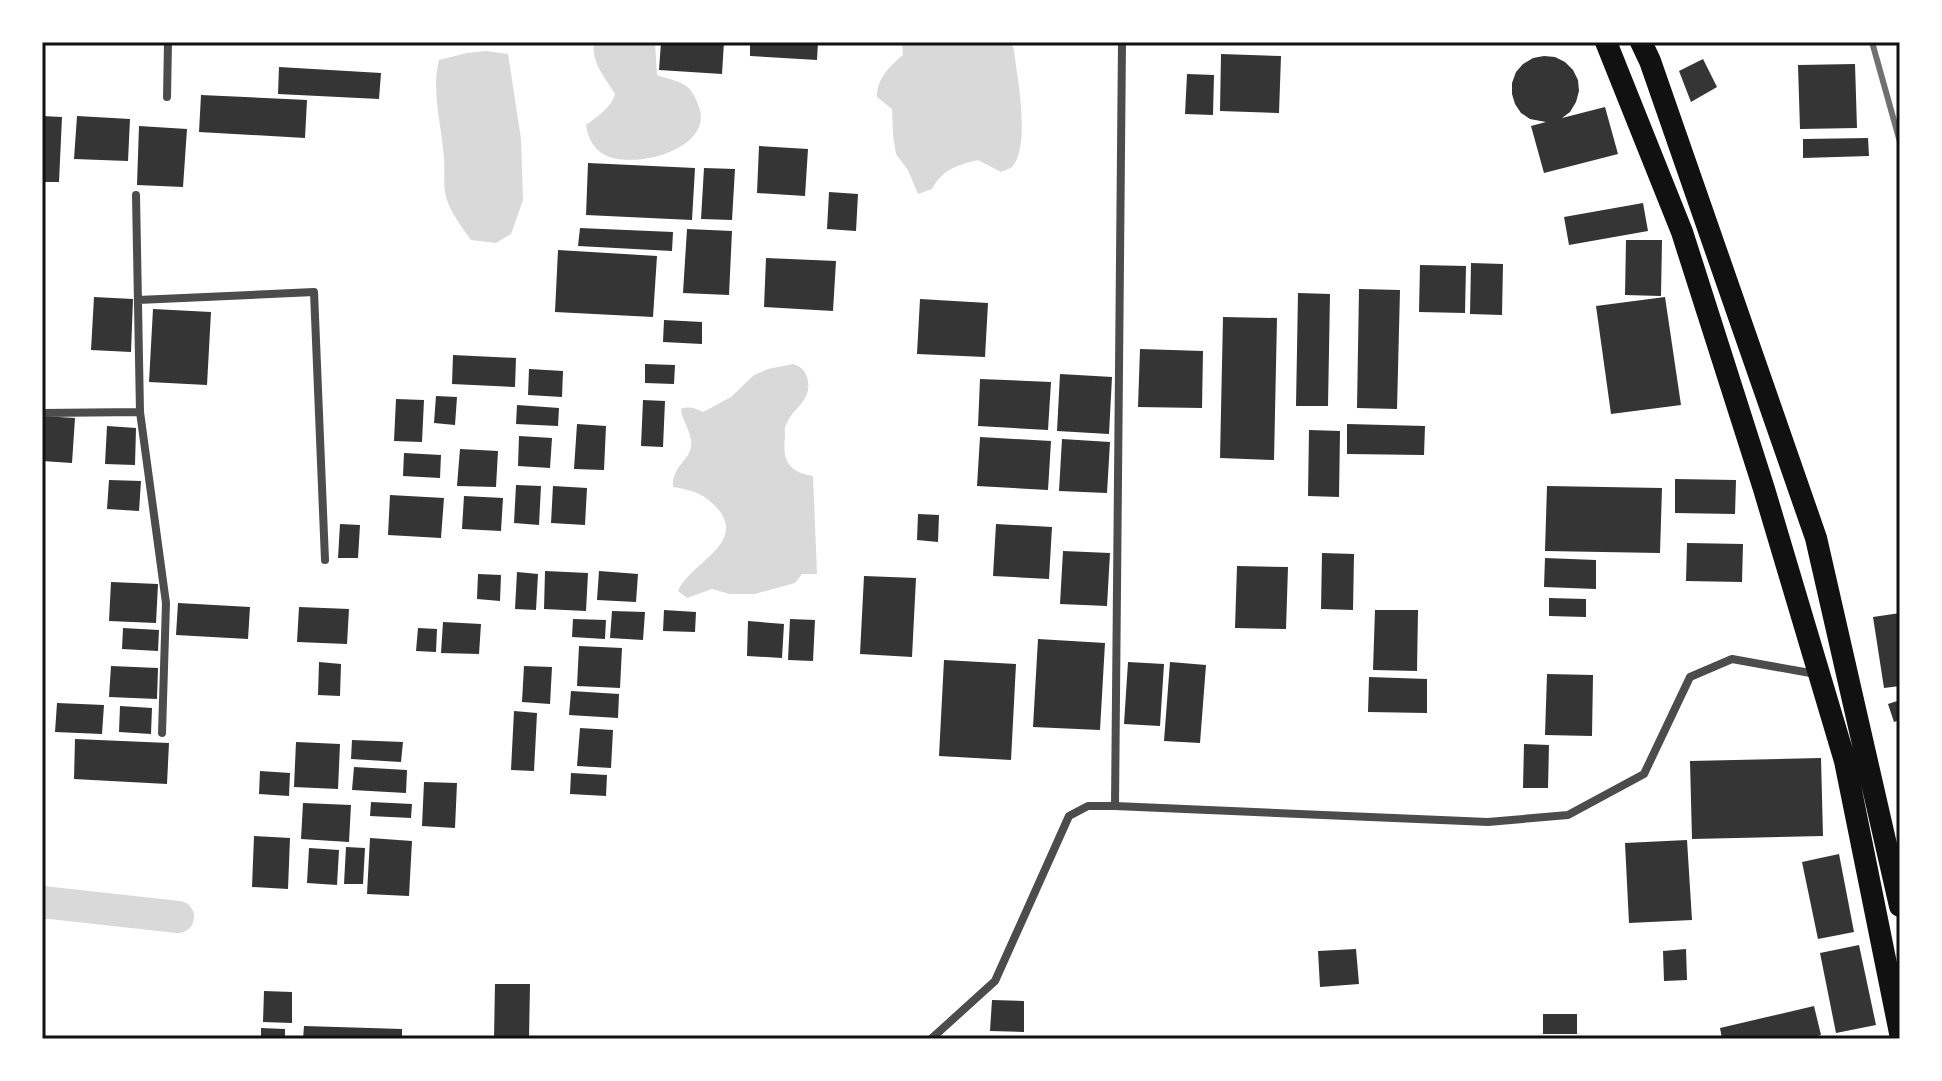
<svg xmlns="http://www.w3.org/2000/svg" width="1942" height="1081" viewBox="0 0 1942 1081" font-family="Montserrat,sans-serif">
	<rect width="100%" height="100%" fill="#fff"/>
	<path fill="#d9d9d9" d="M594,42H655L657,75C667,79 678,80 686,86C693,91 696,99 699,107C714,149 634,170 605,155C593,149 588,137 586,125C598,116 611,108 615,94C605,77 591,63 594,42Z
		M902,42H1011L1014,50C1017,77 1031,146 1012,167C1009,169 1003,171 1001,172L978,160C957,165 943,169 932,189L918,194L908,170L896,154L893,135L892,109L877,97C877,78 889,67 903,55Z
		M486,51L508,54L521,139L523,200L511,234L496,243L471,240C462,227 450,212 446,197C443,186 445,171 444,159C442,126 431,92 439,60L467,53Z
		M793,364C806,367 811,381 807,394C803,405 790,413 786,425C784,429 785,433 785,437C782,461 789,472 813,476L817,574H802L795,583L755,594H730L712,589L687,598L678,591C689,564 747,544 718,509C705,494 692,490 673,487C672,466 690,460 691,446C693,433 682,422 681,409C689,406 695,408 703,412L731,397L754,375L768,369Z"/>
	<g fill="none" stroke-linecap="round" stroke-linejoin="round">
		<path stroke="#d9d9d9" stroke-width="32" d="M42,902L178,917"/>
	</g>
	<path fill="#353535" d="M661,42H724L722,74L659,70Z
		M750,42H818L817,60L750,56Z
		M1221,54L1281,56L1279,113L1220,111Z
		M1544,56L1555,57L1565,62L1573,70L1578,80L1579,91L1576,102L1570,112L1562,118L1605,107L1618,154L1544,173L1531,126L1546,122L1530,119L1521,113L1515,104L1512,94V83L1516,72L1523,64L1533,58Z
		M1703,59L1717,87L1691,102L1679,71Z
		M1855,64L1857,128L1800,129L1798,65Z
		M279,67L381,73L379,99L278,94Z
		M1187,74L1214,75L1213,115L1185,114Z
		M201,95L307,100L305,138L199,132Z
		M42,116L62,117L59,182H42Z
		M77,116L130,119L128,161L74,159Z
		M139,126L187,129L183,187L137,185Z
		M1868,138L1869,156L1803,158V139Z
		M759,146L808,149L805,196L757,193Z
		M588,163L695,168L692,220L586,215Z
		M704,168L735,169L732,220L701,219Z
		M829,192L858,194L856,231L827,229Z
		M1643,203L1648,231L1569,245L1564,217Z
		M580,228L673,232L672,251L578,246Z
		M687,229L732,231L729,295L683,293Z
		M1626,240H1662L1661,296L1625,295Z
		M558,250L657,256L653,317L555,312Z
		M766,258L836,261L833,311L764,307Z
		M1471,263L1503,264L1502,315L1470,314Z
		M1420,265L1466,266L1465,313L1419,312Z
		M1359,289L1400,290L1397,409L1357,408Z
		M1298,293L1330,294L1328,406H1296Z
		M94,297L133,299L131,352L91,350Z
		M1665,297L1681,405L1611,414L1596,306Z
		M920,299L988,303L985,357L917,354Z
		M153,309L211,312L207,385L149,382Z
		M1223,317L1277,318L1274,460L1220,458Z
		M664,320L702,322V344L663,342Z
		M1140,349L1203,351L1202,408L1138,407Z
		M453,355L516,358L515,387L452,384Z
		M645,364L675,365L674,384L645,383Z
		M529,369L563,371L562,397L528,395Z
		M1060,374L1112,377L1109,434L1057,431Z
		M980,379L1051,382L1048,430L978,426Z
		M436,396L457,397L455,425L434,423Z
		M396,399L424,400L422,442L394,441Z
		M643,400L665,401L663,447L641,446Z
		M517,405L559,408L558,426L516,424Z
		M42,416L75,418L72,463L42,461Z
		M577,424L606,426L604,470L574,469Z
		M1347,424L1425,426L1424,455L1347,454Z
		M107,426L136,428L135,465L105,464Z
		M1309,430L1340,431L1339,497L1308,496Z
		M519,436L552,438L550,468L518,466Z
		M980,437L1051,441L1048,490L977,486Z
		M1062,439L1110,442L1107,493L1059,491Z
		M460,449L498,451L496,487L457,486Z
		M404,453L441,455L440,478L403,476Z
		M1675,479L1736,480L1735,514L1675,513Z
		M109,480L141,481L139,511L107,509Z
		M516,485L541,486L539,525L514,523Z
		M553,486L587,488L585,525L551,523Z
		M1547,486L1662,488L1660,553L1545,551Z
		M390,495L444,498L441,538L388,535Z
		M464,496L503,498L501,531L462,529Z
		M918,514L939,515L938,542L917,540Z
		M340,524L360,525L358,558H338Z
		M996,524L1052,527L1049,579L993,576Z
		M1687,543L1743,544L1742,582L1686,581Z
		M1063,551L1110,553L1107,606L1060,604Z
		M1322,553L1354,554L1353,610L1321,609Z
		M1545,558L1596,560V589L1544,587Z
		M1237,566L1288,567L1286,629L1235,628Z
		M545,571L588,573L586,611L544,609Z
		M599,571L638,574L636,602L597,600Z
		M517,572L538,574L536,610L515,609Z
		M478,574L501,575L500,601L477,599Z
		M864,576L916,578L912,657L860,654Z
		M111,582L158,584L156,623L109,621Z
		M1549,598L1586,599V617L1549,616Z
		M178,603L250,607L248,639L176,635Z
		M299,607L349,609L347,644L297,642Z
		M664,610L696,612L695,632L663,631Z
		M1375,610H1418L1417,671L1373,670Z
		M612,611L645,612L643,640L610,638Z
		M1900,613V686L1884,688L1873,617Z
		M573,619L606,620L605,639L572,637Z
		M790,619L815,620L813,661L788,660Z
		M748,621L784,624L782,658L747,656Z
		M443,622L481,624L479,654L441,653Z
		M123,628L159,630L158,651L122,649Z
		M418,628L437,629L436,652L416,651Z
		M1038,639L1105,643L1100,730L1033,727Z
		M579,646L622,648L620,688L577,686Z
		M944,660L1016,664L1011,760L939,756Z
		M319,662L341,664L340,696L318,695Z
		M1128,662L1164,664L1160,726L1124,724Z
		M1170,662L1206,665L1200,743L1164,741Z
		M111,666L158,668L157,699L109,697Z
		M524,666L552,667L550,704L522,702Z
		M1547,674L1593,675L1592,736L1545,735Z
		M1369,677L1427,679V713L1368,712Z
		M571,691L619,694L618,718L569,715Z
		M1900,700V720L1894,722L1888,704Z
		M57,703L104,705L102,734L55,732Z
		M120,706L152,708L151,734L119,732Z
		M514,711L537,713L534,771L511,770Z
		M580,728L613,730L611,768L577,766Z
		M75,739L169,743L167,784L74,779Z
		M352,740L403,742L401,762L351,759Z
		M296,742L340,744L338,789L294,787Z
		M1524,744L1549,745L1548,788H1523Z
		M1821,758L1823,836L1692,839L1690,761Z
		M354,767L407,770L406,793L352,790Z
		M260,771L290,773L289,796L259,794Z
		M571,773L607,775L606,796L570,794Z
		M424,782L457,783L455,828L422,826Z
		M371,802L412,804L411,818L370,816Z
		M303,803L351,805L349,842L301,839Z
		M254,836L290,838L288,889L252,887Z
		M370,838L412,841L409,896L367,894Z
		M1687,840L1692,920L1629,923L1625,843Z
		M346,847L365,848L363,884H344Z
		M309,848L339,850L337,885L307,883Z
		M1839,854L1854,932L1818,939L1802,862Z
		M1859,945L1876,1025L1836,1033L1820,953Z
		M1356,949L1359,984L1320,987L1318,951Z
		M1686,949L1687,980L1664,981L1663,951Z
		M495,984H530L529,1039H494Z
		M264,991L292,992V1023L263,1022Z
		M992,1000L1024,1001V1032L990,1031Z
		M1814,1006L1821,1035L1806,1039H1722L1720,1028Z
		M1543,1014H1577V1034H1543Z
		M304,1026L402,1029V1039H303Z
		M261,1028L285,1029V1039H261Z"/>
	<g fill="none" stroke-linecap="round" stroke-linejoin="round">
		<path stroke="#4c4c4c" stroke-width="8" d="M167,97L168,42
			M136,195L140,412L166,603L162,733
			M138,300L314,292L325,560
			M42,413L140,412
			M1115,806L1488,822L1568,815L1644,774L1690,677L1732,659L1816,674
			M931,1039L995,981L1069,816L1088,806H1115L1122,42"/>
		<path stroke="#111" stroke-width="22" d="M1606,42L1682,232L1764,489L1845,761L1900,1033
			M1641,42L1650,61L1816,538L1900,906"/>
		<path stroke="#707070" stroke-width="6" d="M1872,42L1900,142"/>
	</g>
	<rect width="1942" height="1081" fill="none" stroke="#ffffff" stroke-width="88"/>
	<rect x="44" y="44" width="1854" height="993" fill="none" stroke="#111" stroke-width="3"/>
</svg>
